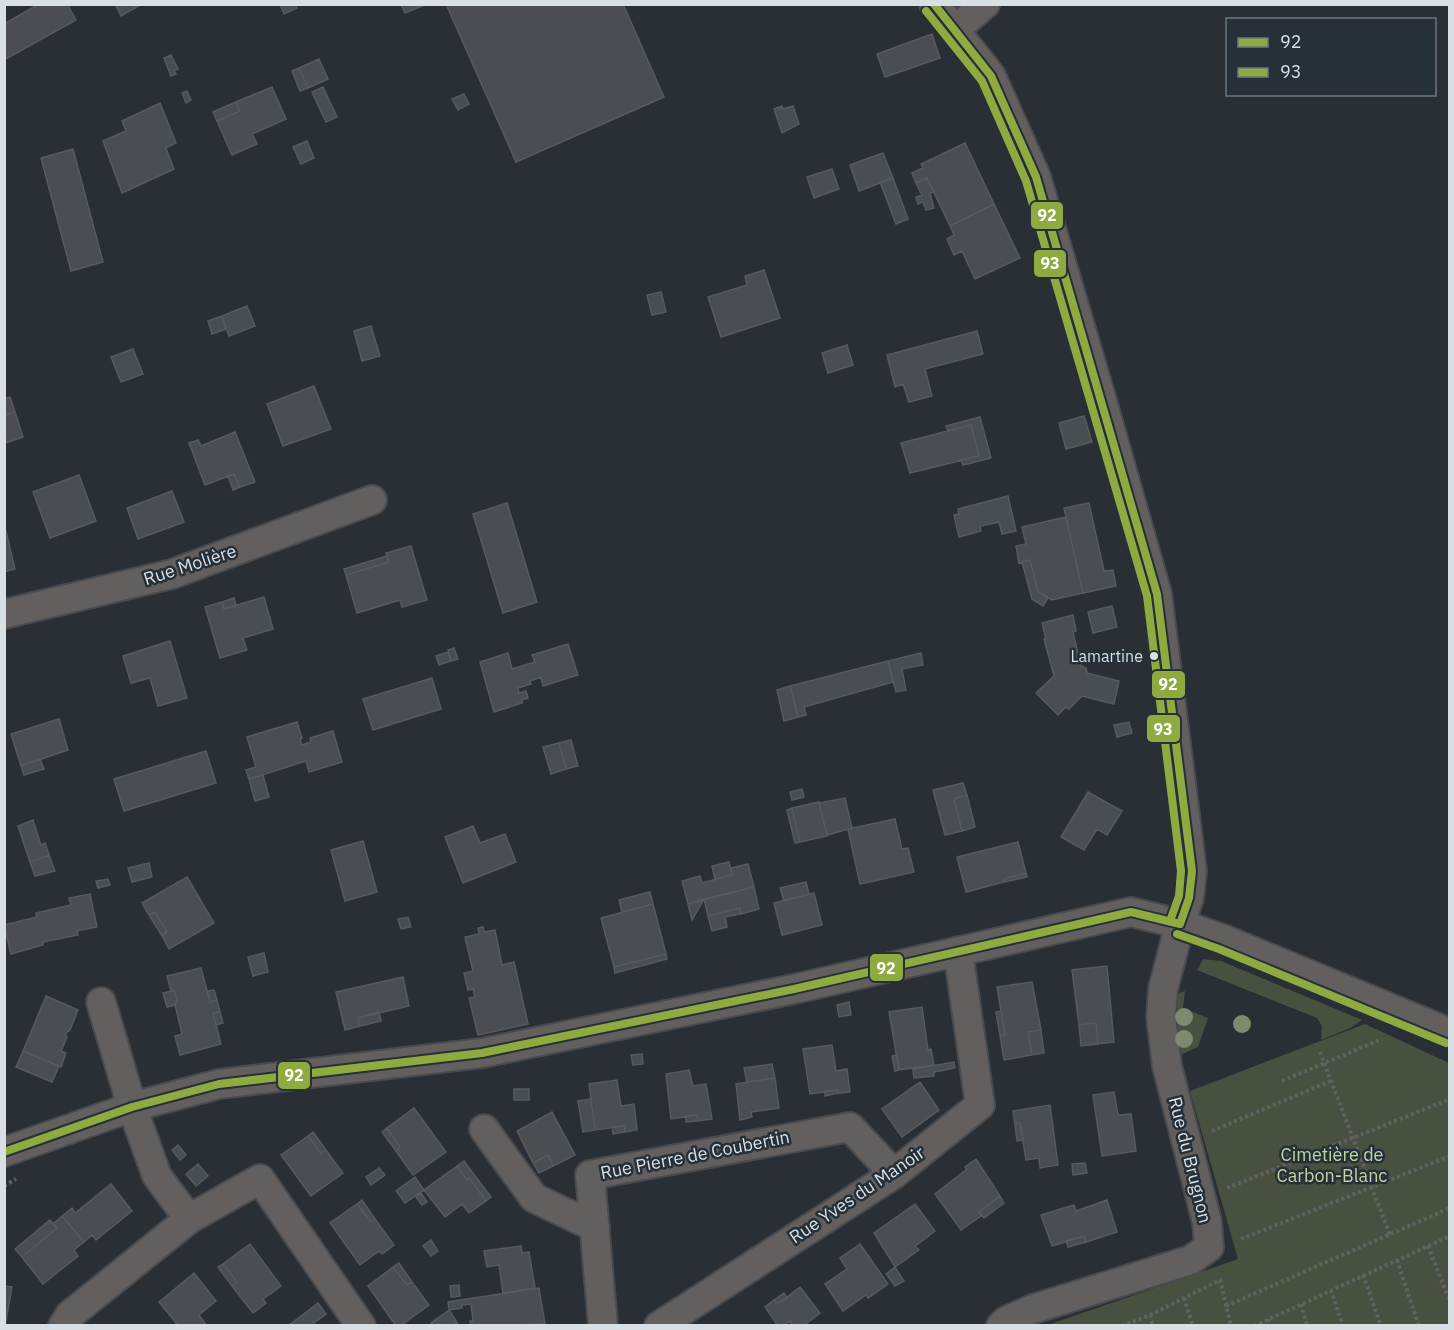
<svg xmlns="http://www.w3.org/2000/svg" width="1454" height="1330" viewBox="0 0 1454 1330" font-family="'IBM Plex Sans',sans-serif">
	<rect width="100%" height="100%" fill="#2a2f35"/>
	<path fill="#48503f" d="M1203,959L1221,961L1362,1020L1350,1028L1321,1040L1322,1026L1317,1018L1197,970Z
		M1185,991L1183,1008L1208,1018L1198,1047L1180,1055L1176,1014L1179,993Z
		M1365,1024L1449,1063V1325L1045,1326L1238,1259L1190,1091Z"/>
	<path fill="#4a4d52" stroke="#575a5f" stroke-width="1.5" d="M39,4H67L76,20L4,60V24Z
		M115,4H142L121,16Z
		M280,4H295L297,8L284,14Z
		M401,4H421L422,6L405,13Z
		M446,4H623L664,97L516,162Z
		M932,34L940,58L885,77L877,54Z
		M171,55L178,69L174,71L176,74L171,76L164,58Z
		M319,59L328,79L308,88L299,68Z
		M299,68L308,88L300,91L292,71Z
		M272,87L286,119L252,134L257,144L232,155L217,121L240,111L236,102Z
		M323,87L337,117L326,122L312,92Z
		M187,91L191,100L186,103L182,93Z
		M464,94L469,104L458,110L452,99Z
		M236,102L240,111L217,121L213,112Z
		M160,103L176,143L166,148L174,169L122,193L103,141L126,131L122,121Z
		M782,106L783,109L793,106L799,124L782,133L774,109Z
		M307,141L314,158L301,164L293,147Z
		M965,143L994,204L950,226L927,178L916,183L912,173L923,168L921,164Z
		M73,149L103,262L71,271L41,158Z
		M883,153L893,178L859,191L850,165Z
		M832,169L839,189L814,198L807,177Z
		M893,178L908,219L896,224L880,182Z
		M927,178L934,192L930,193L934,208L926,210L923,202L918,204L916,197L922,195L916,183Z
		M994,204L1020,258L975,279L962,251L954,255L947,239L954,235L950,226Z
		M764,270L780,318L721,337L708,297L747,285L745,276Z
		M661,292L666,312L652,315L647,295Z
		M247,306L255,326L229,336L222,316Z
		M222,316L226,329L212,334L208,321Z
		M371,326L380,356L362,361L354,331Z
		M977,331L983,354L925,369L932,396L909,402L903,384L895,387L887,355Z
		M847,345L853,365L828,373L822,353Z
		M133,349L143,374L121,382L111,357Z
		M314,386L331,429L283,446L267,404Z
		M10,397L15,412L6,415L4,399Z
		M4,411L6,415L15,412L23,437L6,443Z
		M1084,416L1092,442L1066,449L1059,423Z
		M980,417L991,458L963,465L961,460L979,456L971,425L948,431L946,426Z
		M971,425L979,456L910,473L901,443Z
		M235,432L255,482L240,487L234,474L205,485L189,443L198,440L201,446Z
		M234,474L240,487L233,490L228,476Z
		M79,475L96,521L50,538L33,492Z
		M172,491L184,522L138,539L127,508Z
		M1008,496L1016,531L1002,534L999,522L980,526L981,531L959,537L954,515L959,514L958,509Z
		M507,503L537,602L503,613L473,514Z
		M1089,503L1104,571L1113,570L1116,586L1083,593L1064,508Z
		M1066,517L1083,593L1052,600L1038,592L1030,560L1019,563L1016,546L1026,544L1022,527Z
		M4,531H6L15,569L4,572Z
		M411,546L427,600L402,607L400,600L357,613L346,575L389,562L386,553Z
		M387,556L389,562L346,575L344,569Z
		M1030,560L1038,592L1048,598L1043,606L1032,599L1022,562Z
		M264,597L273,629L243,638L247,650L220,658L205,607L222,602L224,609Z
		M234,598L236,606L224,609L222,602Z
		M1112,606L1117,627L1093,633L1088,612Z
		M1073,615L1076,631L1073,632L1081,666L1086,668L1087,673L1119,681L1114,704L1082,696L1069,709L1066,707L1058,715L1036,693L1054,676L1044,639H1046L1042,623Z
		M170,641L187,698L158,706L150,678L131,683L123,656Z
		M568,644L578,675L543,686L541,677L530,681L531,684L518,688L519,693L526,691L528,698L522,700V703L494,712L480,662L508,653L512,669L535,662L532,655Z
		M454,648L458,659L451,661L448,650Z
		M448,652L451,661L439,665L436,656Z
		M921,653L923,665L902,669L906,690L896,692L888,661Z
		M888,661L893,682L804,707L806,715L798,717L790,686Z
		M432,678L441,709L373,730L363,699Z
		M790,686L798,717L784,721L777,690Z
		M59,719L68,750L21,766L11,734Z
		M297,722L302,738L300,739L302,745L311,742L310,738L333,731L342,762L309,772L306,761L249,779L246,770L256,767L247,737Z
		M1129,722L1132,733L1117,737L1114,725Z
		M571,740L578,766L566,769L559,743Z
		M559,743L566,769L551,774L543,747Z
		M206,751L216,783L124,811L114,779Z
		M40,759L44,769L24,775L21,766Z
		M263,775L269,797L255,801L249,779Z
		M963,783L967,795L954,799L962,831L945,835L933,790Z
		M802,789L804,797L792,800L790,792Z
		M1088,792L1122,811L1107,835L1097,829L1084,850L1061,837Z
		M967,795L975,827L962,831L954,799Z
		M845,798L852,828L827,835L819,803Z
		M819,802L827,836L800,842L792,808Z
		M792,808L800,842L795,843L787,810Z
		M895,819L902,849L908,848L914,872L860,884L848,829Z
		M33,820L41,845L45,843L49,855L30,862L18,826Z
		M473,826L480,843L505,834L516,862L463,883L445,837Z
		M363,841L377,892L345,901L331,850Z
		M1018,842L1026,873L1004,879V882L966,892L957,857Z
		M49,855L55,871L35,876L30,862Z
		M729,862L732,875L715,879L712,866Z
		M149,863L152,877L132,882L128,868Z
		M748,864L754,887L688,904L682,881L700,876L702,883L732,875L731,868Z
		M1026,873L1027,877L1004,882V879Z
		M187,877L214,923L169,949L162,936L167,932L155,912L149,915L142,903Z
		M108,879L110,885L98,888L96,881Z
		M806,882L809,894L784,901L780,888Z
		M754,887L759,909L741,914L740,908L708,916L704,899Z
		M650,892L653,904L622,912L619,900Z
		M814,893L822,925L782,935L774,903Z
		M90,894L97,927L77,931L78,935L43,942V945L11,954L4,925L37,917L36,913L71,905L69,898Z
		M704,899L692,920L688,904Z
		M653,904L666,954L614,967L601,918Z
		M740,908L741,914L725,917L727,927L712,931L708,916Z
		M155,912L167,932L162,936L149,915Z
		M408,917L411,927L401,929L398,919Z
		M483,927L484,932L495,930L502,965L514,962L528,1024L478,1035L469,998L475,997L473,989L468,990L464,973L473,971L465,937L479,934L478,928Z
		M264,953L268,972L253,976L248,957Z
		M666,954L667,959L615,973L614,967Z
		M1107,966L1114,1042L1098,1044L1096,1023L1079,1025L1072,970Z
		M201,968L210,1002L217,1000L220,1012L213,1013L221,1044L180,1055L175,1036L182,1034L175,1005L177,1000L174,991H171L167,976Z
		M403,977L409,1006L358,1018L360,1026L345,1030L336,992Z
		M1032,982L1041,1030L1028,1032L1032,1055L1004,1060L1000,1035H1005L997,987Z
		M214,990L217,1000L210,1002L207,991Z
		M171,991H174L177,1000L175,1005L167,1007L163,993Z
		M46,996L78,1010L70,1030L65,1034L67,1037L61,1051L66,1053L61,1067L23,1051Z
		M849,1002L851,1015L839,1017L837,1005Z
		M922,1007L928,1050L931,1049L934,1065L899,1070L889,1012Z
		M1001,1011L1005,1035H1000L996,1012Z
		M220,1012L223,1023L216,1025L213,1013Z
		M379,1012L381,1021L360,1026L358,1018Z
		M1096,1023L1098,1044L1081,1046L1079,1025Z
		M1041,1030L1044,1053L1032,1055L1028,1032Z
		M832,1045L836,1071L847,1069L850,1092L839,1093L838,1090L810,1094L803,1049Z
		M23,1051L59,1066L52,1082L16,1067Z
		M642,1054L643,1064L633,1065L631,1055Z
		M897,1055L899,1070L895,1071L892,1056Z
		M954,1062L955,1068L934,1072V1076L914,1078L913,1069Z
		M772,1064L775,1078L747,1082L744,1068Z
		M689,1070L693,1086L706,1084L712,1119L698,1121L697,1115L671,1119L666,1074Z
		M775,1078L779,1108L751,1112L752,1117L740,1120L736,1084Z
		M617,1080L621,1106L634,1104L637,1130L625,1132L624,1126L595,1130L589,1084Z
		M920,1082L939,1110L902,1137L882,1109Z
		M514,1089H529V1100H514Z
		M838,1090L839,1093L825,1096V1091Z
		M1114,1092L1118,1115L1131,1114L1136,1151L1102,1156L1093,1095Z
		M591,1099L595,1130L583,1132L578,1101Z
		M1050,1105L1058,1165L1040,1168L1039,1158L1026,1160L1020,1123L1015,1124L1013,1111Z
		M414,1108L446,1152L413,1175L396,1151L400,1147L387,1128Z
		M552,1112L575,1155L553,1166L548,1155L533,1163L517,1131Z
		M697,1115L698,1121L686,1122V1116Z
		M1020,1123L1023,1140L1017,1141L1015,1124Z
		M624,1126L625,1132L613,1134L612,1127Z
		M387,1128L400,1147L396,1151L382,1132Z
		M313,1132L326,1150L321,1154L308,1136Z
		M308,1136L321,1154L326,1150L343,1173L311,1196L281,1155Z
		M178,1145L186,1155L180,1160L172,1150Z
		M548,1155L553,1166L539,1173L533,1163Z
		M976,1159L1000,1196L979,1212L981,1216L961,1230L935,1194L967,1169L965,1167Z
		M464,1161L491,1197L486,1201L469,1178L467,1180L457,1166Z
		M1085,1163L1087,1173L1073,1175L1072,1164Z
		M198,1164L208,1176L196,1186L186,1174Z
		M457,1166L467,1180L469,1178L486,1201L469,1213L462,1204L445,1217L424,1190Z
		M379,1168L385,1175L371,1185L366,1177Z
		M415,1177L424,1190L405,1203L396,1191Z
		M111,1184L132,1211L96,1240L92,1235L84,1242L62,1216L72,1208L75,1213Z
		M421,1193L427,1202L422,1205L416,1197Z
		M1000,1196L1004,1203L984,1218L979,1212Z
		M362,1200L375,1219L371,1222L357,1204Z
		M1107,1200L1117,1232L1086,1242L1084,1236L1052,1246L1041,1215L1074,1205L1076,1211Z
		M357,1204L371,1222L375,1219L394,1245L382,1254L379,1251L360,1265L330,1223Z
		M915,1204L935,1231L915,1246L919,1250L895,1267L874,1233Z
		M62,1216L84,1242L74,1250L78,1256L43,1284L22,1257L57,1228L53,1224Z
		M50,1220L57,1228L22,1257L15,1249Z
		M1084,1236L1086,1242L1068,1247L1066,1241Z
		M431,1240L438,1251L431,1256L423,1246Z
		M250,1244L281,1286L263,1299L266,1303L253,1313L232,1286L237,1282L223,1264Z
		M860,1244L888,1284L868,1298L866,1295L843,1311L825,1284L847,1269L840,1258Z
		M521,1246L522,1253L529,1252L535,1288L503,1293L499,1265L487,1267L484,1251Z
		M399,1263L412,1282L407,1285L393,1267Z
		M223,1264L237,1282L232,1286L218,1267Z
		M393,1267L407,1285L412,1282L429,1305L400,1326H396L368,1286Z
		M895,1267L904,1281L895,1286L886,1274Z
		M194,1273L216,1301L199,1315L207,1326H175L177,1324L159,1302Z
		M459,1285L460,1296L451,1297L450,1286Z
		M4,1286L12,1287L5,1326H4Z
		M800,1287L820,1313L803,1326H793L790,1321L783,1326H778L765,1307L774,1300L778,1304Z
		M539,1288L545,1324L471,1326L470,1321H473L471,1304L462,1305V1308L449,1310L448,1302Z
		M784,1293L787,1298L778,1304L774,1300Z
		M318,1303L326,1314L310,1326H288Z
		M449,1310L458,1324L433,1326L431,1323Z"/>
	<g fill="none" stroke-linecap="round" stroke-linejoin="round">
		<defs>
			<path id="street" d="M934,4L991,76L1036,177L1102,401L1157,594L1192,871L1189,898L1180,924L1163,989L1161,1017L1167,1066L1207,1222L1209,1247L1191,1260L1033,1309L1006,1321L1001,1326
				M955,30L985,4
				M4,614L172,574L372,500
				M484,1129L534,1198L595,1227
				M4,1152L132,1107L219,1084L482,1053L794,989L1131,912L1180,924L1223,939L1450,1033
				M189,1219L260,1179L361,1326
				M63,1326L70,1315L189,1219L157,1176L132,1107L101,1002
				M603,1326L590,1175L850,1127L894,1174
				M659,1326L894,1174L980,1105L958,951"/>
		</defs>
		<use href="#street" stroke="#474b50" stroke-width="32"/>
		<path stroke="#626263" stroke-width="4" stroke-dasharray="3 3" stroke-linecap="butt" d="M1320,1052L1390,1235
			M1282,1081L1382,1039
			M1212,1131L1331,1081
			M4,1186L16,1179
			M1227,1188L1450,1099
			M1241,1239L1450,1156
			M1428,1246L1450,1302
			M1397,1260L1419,1326
			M1363,1275L1381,1326
			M1331,1290L1343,1326
			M1184,1298L1193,1326
			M1301,1304L1307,1326
			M1226,1306L1450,1208
			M1150,1315L1153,1326
			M1268,1319L1271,1326
			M1122,1326L1150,1315L1220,1280L1231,1326
			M1254,1326L1450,1236"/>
		<use href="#street" stroke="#635f5e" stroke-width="28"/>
		<defs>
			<path id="bus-1" d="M934,4L991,76L1036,177L1157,594L1192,871L1189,898L1180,924
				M4,1152L132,1107L219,1084L482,1053L794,989L1131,912L1180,924"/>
			<path id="bus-2" d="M926,11L982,81L1026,181L1147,596L1181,871L1179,896L1170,921
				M1177,934L1219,949L1446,1043"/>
		</defs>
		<use href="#bus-1" stroke="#253039" stroke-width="12"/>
		<use href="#bus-2" stroke="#253039" stroke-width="12"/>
		<use href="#bus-1" stroke="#8fab40" stroke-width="8"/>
		<use href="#bus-2" stroke="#8fab40" stroke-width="8"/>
	</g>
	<g fill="#7d8a70">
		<circle cx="1184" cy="1017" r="9"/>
		<circle cx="1242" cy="1024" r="9"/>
		<circle cx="1184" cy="1039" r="9"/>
	</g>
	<circle fill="#d8dfe5" stroke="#253039" stroke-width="2" cx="1154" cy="656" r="5"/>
	<g text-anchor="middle" stroke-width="5" stroke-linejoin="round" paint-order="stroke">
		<g font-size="16" fill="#d8dfe5" stroke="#253039" text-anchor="end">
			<text x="1143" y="662">Lamartine</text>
		</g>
		<g font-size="18" fill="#d8dfe5" stroke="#253039">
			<text transform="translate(190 565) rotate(-18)" y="6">Rue Molière</text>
			<text transform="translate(695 1155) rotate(-11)" y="6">Rue Pierre de Coubertin</text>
			<text transform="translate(1190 1160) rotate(76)" y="6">Rue du Brugnon</text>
			<text transform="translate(857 1195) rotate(-34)" y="6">Rue Yves du Manoir</text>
		</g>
		<g font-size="18" fill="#c1d5a0" stroke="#253039">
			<text x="1332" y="1161">Cimetière de<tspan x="1332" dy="21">Carbon-Blanc</tspan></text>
		</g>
	</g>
	<g stroke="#253039" stroke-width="2">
		<rect x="1030" y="201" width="34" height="29" rx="6" fill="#8fab40"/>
		<rect x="1033" y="249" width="34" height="29" rx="6" fill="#8fab40"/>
		<rect x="1151" y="670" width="35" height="29" rx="6" fill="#8fab40"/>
		<rect x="1146" y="714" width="35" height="29" rx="6" fill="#8fab40"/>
		<rect x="869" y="953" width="35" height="29" rx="6" fill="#8fab40"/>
		<rect x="277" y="1061" width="34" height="29" rx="6" fill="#8fab40"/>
	</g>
	<g font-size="16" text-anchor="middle" font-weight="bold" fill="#fff">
		<text x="1047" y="221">92</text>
		<text x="1050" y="269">93</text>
		<text x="1168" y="690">92</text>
		<text x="1163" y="735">93</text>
		<text x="886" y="974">92</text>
		<text x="294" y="1081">92</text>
	</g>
	<rect width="1454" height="1330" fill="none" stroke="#d8dfe5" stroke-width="12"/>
	<rect x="1226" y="18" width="210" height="78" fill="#253039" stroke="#6d767e" stroke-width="1.5"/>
	<rect x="1238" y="38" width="30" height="9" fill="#8fab40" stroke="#6d767e" stroke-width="1.5"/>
	<text x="1280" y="48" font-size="18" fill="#d8dfe5">92</text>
	<rect x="1238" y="68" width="30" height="9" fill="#8fab40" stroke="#6d767e" stroke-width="1.5"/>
	<text x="1280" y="78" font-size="18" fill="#d8dfe5">93</text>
</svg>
